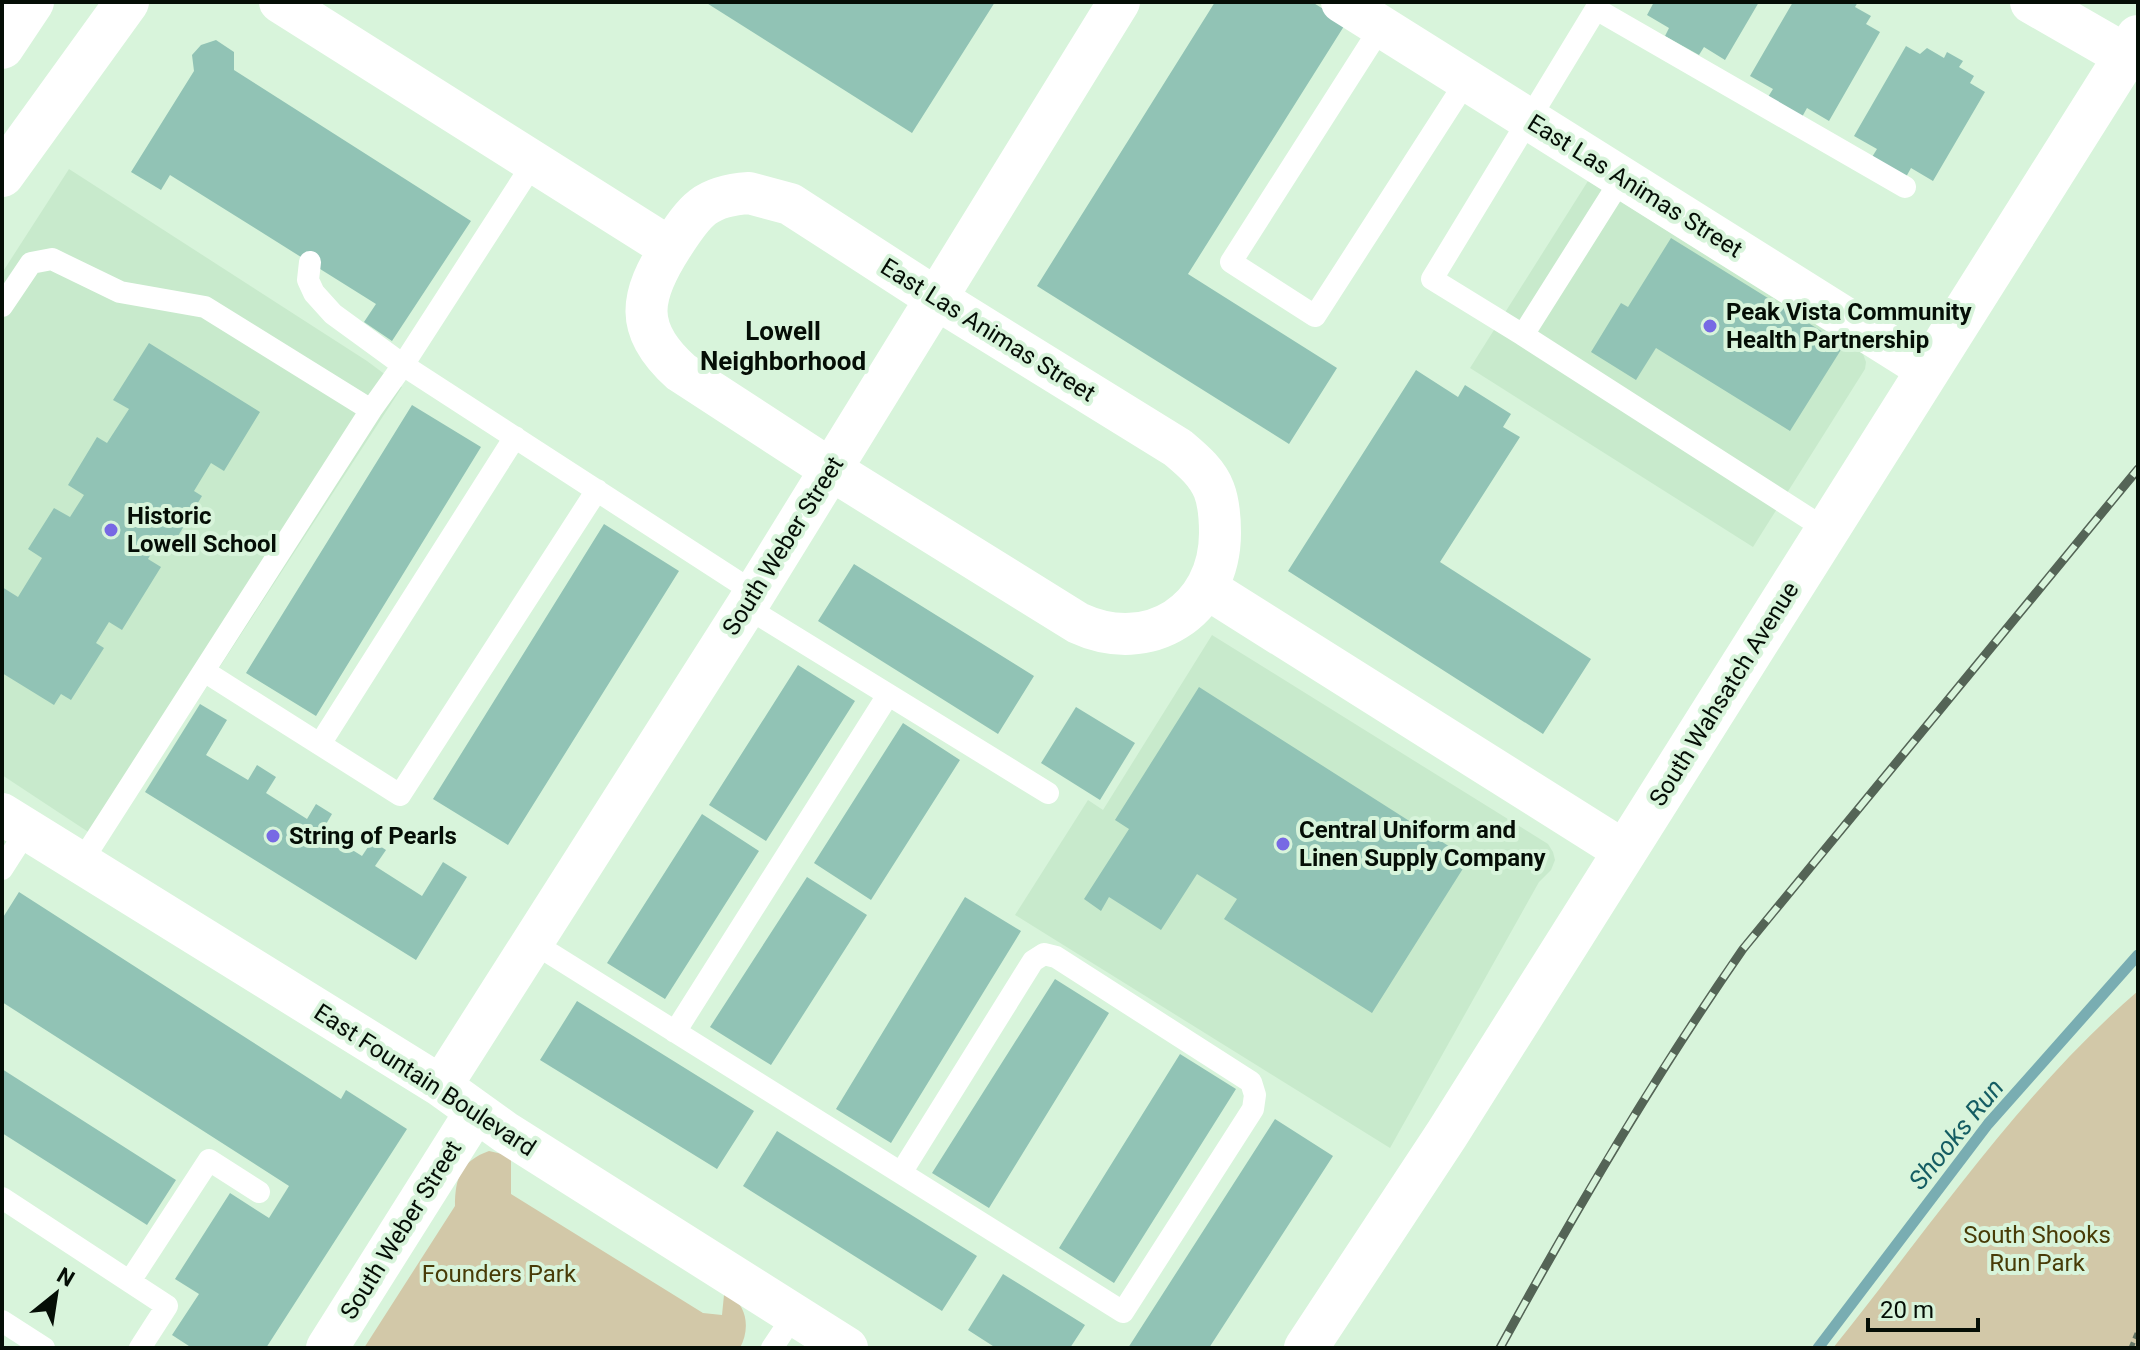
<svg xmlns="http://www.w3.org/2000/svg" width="2140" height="1350" viewBox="0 0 2140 1350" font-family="Roboto,sans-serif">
	<rect width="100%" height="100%" fill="#d8f4db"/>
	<path fill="#c8eacc" d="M69,169L367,361L402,387L105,843L2,775V273Z
		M1588,181L1863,354L1866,362L1865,369L1753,547L1470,368Z
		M1212,635L1548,844L1553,852L1555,860L1551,870L1539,882L1390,1148L1015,915L1088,800L1103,810Z"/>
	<path fill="#d2c8a8" d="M2138,991V1348H1833C1931,1226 2019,1094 2138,991Z
		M489,1151L511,1156V1194L703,1313L722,1315L724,1295L728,1294C748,1306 750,1329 740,1348H364L455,1206C455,1178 461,1161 489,1151Z"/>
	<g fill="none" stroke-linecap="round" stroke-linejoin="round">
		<path stroke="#79adb2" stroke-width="11" d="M1818,1348L1988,1124L2138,955"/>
	</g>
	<path fill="#91c3b5" d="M705,2H995L912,133Z
		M1215,2H1312L1346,23L1188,274L1337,368L1289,444L1037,286Z
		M1654,2H1759L1725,60L1704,47L1699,55L1665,36L1669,28L1647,15Z
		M1793,2H1858L1855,7L1871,16L1866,24L1880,32L1829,121L1807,108L1802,117L1768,97L1773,89L1750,76Z
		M216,40L234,52V70L471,221L392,341L364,322L376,304L170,175L161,190L131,172L194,71L192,55L201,45Z
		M1906,46L1920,54L1927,48L1944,58L1947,52L1963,61L1959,67L1974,76L1970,83L1985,92L1933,181L1911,168L1906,177L1872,157L1877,149L1854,136Z
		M1671,238L1844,345L1790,431L1656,348L1636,380L1591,352L1621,303L1628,307Z
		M149,343L260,412L224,471L211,463L194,491L202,496L169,551L157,544L148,559L161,567L122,630L109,622L96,643L104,648L71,700L61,694L54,705L2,673V587L18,597L42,558L28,549L54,508L70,517L84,495L68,485L97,437L107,443L129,409L113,400Z
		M1416,370L1458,397L1465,385L1511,414L1503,427L1520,437L1440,562L1591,659L1543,734L1288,571Z
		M412,405L481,447L316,716L246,673Z
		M604,524L679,571L508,845L433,799Z
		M854,564L1034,676L998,734L818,621Z
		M798,665L855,701L766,841L709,805Z
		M1199,687L1469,859L1372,1013L1224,919L1237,899L1197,874L1161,930L1109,897L1101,911L1084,899L1129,829L1115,820Z
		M200,704L227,720L206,755L248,780L257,765L276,777L266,793L307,819L316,804L332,814L322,831L362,856L372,841L386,850L375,866L422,896L443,862L467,877L416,960L145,792Z
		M1076,707L1135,743L1100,800L1041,763Z
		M903,723L960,760L871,900L814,863Z
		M702,814L759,851L665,999L607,963Z
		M807,877L867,915L771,1065L710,1027Z
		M19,892L341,1099L346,1090L407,1129L266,1348H192L172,1335L199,1294L175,1279L230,1193L269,1218L289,1186L2,1002V919Z
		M965,897L1021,931L891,1143L836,1109Z
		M1055,979L1109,1013L989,1208L932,1173Z
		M577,1001L754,1111L717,1169L540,1060Z
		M1180,1054L1236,1089L1114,1283L1059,1248Z
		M2,1069L176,1180L147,1225L2,1133Z
		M1275,1119L1333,1156L1209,1348H1128Z
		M777,1131L977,1256L942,1311L743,1186Z
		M1003,1274L1085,1325L1070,1348H996L968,1330Z"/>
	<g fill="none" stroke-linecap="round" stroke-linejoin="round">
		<path stroke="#667767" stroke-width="5" stroke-dasharray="6 4" stroke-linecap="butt" d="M2131,1348L2138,1331"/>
		<path stroke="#fff" stroke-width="22" d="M1381,27L1231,262L1315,316L1467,80
			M1622,178L1523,335L1827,530
			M310,262L308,280L314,293L333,314L403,365L755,593
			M2,306L31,263L52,259L120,292L205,307L371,410L80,864
			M1523,335L1432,279L1596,9L1905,187
			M371,410L403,365L534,162
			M746,607L1048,793
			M204,671L400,795L597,490
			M320,744L515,437
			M2,869L27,830
			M532,942L1123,1312L1253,1109L1255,1095L1251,1082L1056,957L1044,954L1033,961L901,1173
			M675,1032L888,695
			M2,1198L167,1306L140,1348
			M130,1281L209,1160L259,1192
			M2,1321L44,1348
			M772,1348L794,1315"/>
		<path stroke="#fff" stroke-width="42" d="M280,2L670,248
			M1342,2L1928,370
			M749,193L790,204L937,299L1178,448C1192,460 1207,472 1214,490C1219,503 1220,519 1220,533C1220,611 1149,656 1078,623L830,469L681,372C633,329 640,296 672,246C695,210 705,196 749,193Z
			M1208,589L1624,851
			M2,814L441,1086L505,1132L847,1348
			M441,1086L746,607L1119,2
			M327,1348L475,1113"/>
		<path stroke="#fff" stroke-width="44" d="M2032,2L2126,56
			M1306,1348L1447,1134L2138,37"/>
		<path stroke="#fff" stroke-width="44" d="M2,47L32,2
			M2,175L127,2"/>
		<defs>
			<path id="rail" d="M1500,1348C1575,1211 1654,1077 1743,949L2138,469"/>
		</defs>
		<use href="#rail" stroke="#546456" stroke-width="9"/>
		<use href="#rail" stroke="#d8f4db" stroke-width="6" stroke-dasharray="18" stroke-linecap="butt"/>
	</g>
	<g fill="#7769e4" stroke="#d8f4db" stroke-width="3">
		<circle cx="1710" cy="326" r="8"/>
		<circle cx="111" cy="530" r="8"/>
		<circle cx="273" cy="836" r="8"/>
		<circle cx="1283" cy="844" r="8"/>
	</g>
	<g text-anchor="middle" stroke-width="8" stroke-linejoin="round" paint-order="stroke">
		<g font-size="24" fill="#050e06" stroke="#d8f4db">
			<text transform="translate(1635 186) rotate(32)" y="8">East Las Animas Street</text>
			<text transform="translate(988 330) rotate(32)" y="8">East Las Animas Street</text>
			<text transform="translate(783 546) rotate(-58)" y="8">South Weber Street</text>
			<text transform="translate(1724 694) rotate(-58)" y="8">South Wahsatch Avenue</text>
			<text transform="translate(425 1080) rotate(33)" y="8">East Fountain Boulevard</text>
			<text transform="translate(401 1230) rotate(-58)" y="8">South Weber Street</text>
		</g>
		<g font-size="24" font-weight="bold" fill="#050e06" stroke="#d8f4db" text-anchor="start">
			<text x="1726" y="320">Peak Vista Community<tspan x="1726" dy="28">Health Partnership</tspan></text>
			<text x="127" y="524">Historic<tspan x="127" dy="28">Lowell School</tspan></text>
			<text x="1299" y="838">Central Uniform and<tspan x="1299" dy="28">Linen Supply Company</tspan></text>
			<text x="289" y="844">String of Pearls</text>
		</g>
		<g font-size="24" fill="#483b07" stroke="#d8f4db">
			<text x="2037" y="1243">South Shooks<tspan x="2037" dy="28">Run Park</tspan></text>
			<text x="499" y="1282">Founders Park</text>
		</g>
		<g font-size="26" font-weight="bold" fill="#050e06" stroke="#d8f4db">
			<text x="783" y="340">Lowell<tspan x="783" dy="30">Neighborhood</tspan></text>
		</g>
		<g font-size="26" font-style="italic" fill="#145d63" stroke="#d8f4db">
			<text transform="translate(1956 1134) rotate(-51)" y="9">Shooks Run</text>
		</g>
	</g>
	<rect width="2140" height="1350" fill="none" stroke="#050e06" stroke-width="8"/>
	<g transform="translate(56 1294) rotate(30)" stroke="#d8f4db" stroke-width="6" paint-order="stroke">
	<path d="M0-6L14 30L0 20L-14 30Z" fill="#050e06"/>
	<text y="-12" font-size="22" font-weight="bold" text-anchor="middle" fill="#050e06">N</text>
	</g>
	<path d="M1868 1318v12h110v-12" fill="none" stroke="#050e06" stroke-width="4"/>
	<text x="1880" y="1318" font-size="24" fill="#050e06" stroke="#d8f4db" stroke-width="6" paint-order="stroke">20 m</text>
</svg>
